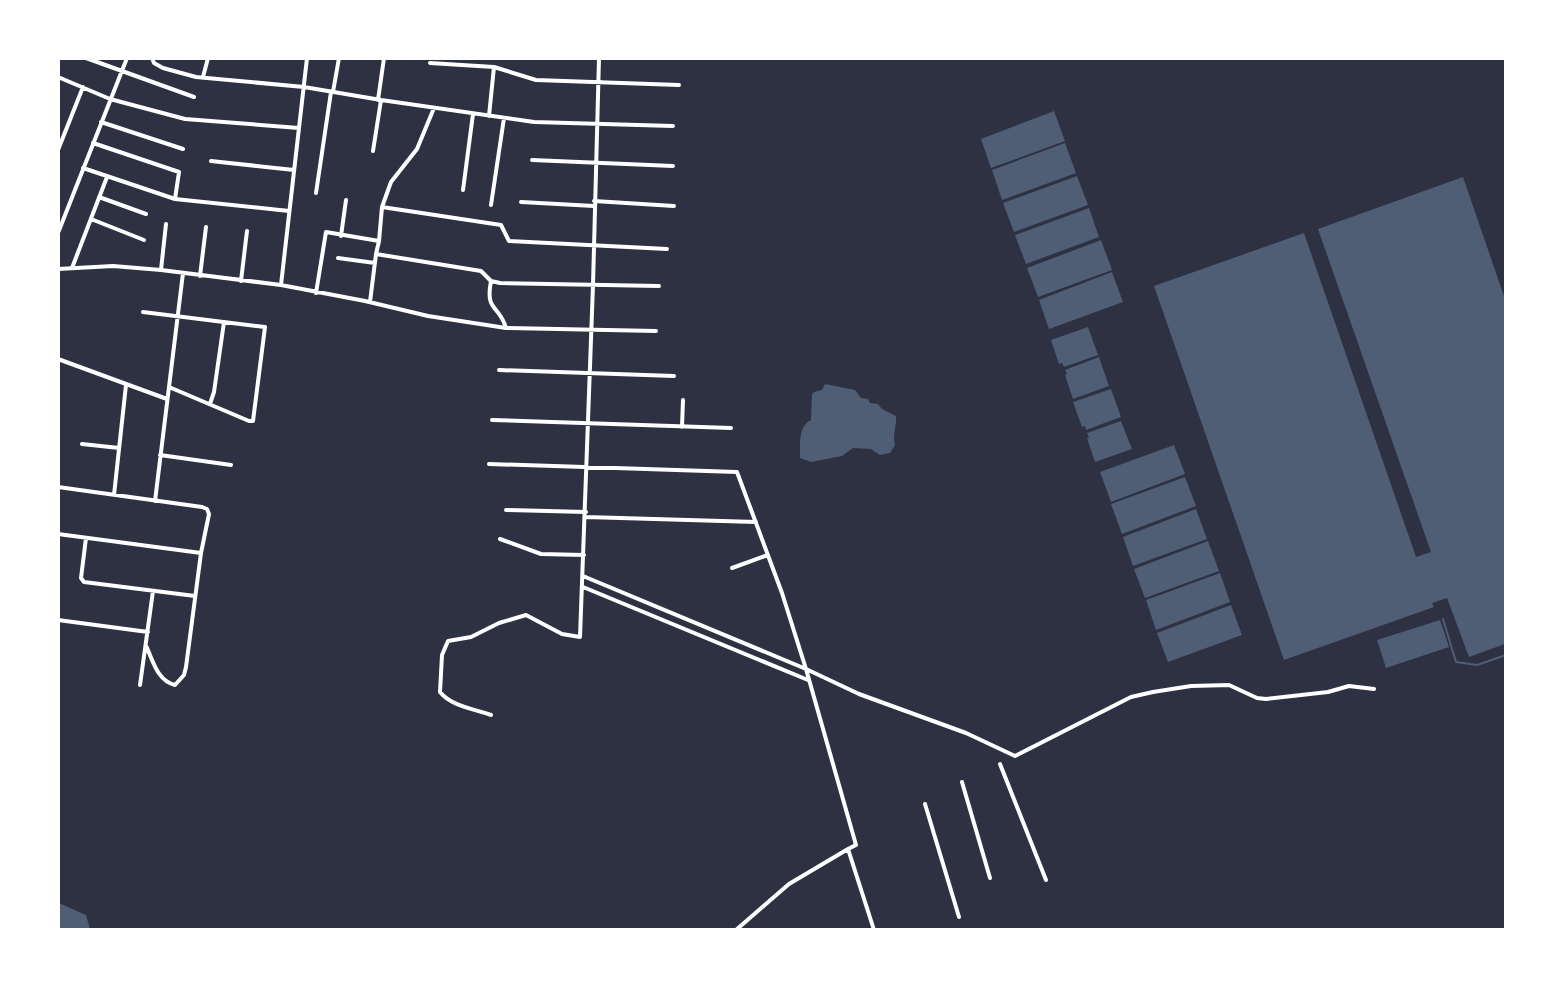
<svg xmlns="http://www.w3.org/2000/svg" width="1564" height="988" viewBox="0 0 1564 988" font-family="'Open Sans',sans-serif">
	<rect width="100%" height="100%" fill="#2d3142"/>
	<path fill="#4f5d75" d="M1054,111L1065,141L991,168L981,139Z
		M1065,143L1076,173L1002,200L992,170Z
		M1077,176L1088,205L1014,232L1003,203Z
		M1463,177L1505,299V644L1469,657L1447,598L1432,603L1434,607L1284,660L1154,286L1304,233L1416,557L1431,552L1318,229Z
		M1089,208L1099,237L1026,264L1015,235Z
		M1101,240L1112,270L1038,297L1027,268Z
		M1112,272L1123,302L1049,329L1039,300Z
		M1088,327L1098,355L1064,367L1062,363L1059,364L1051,340Z
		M1099,357L1109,386L1073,399L1065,375L1067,374L1065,370Z
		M825,384L855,390L861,398L868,399L870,403L878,404L882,409L896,416C897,426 892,435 895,445L890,453L880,455L871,449L853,448L842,456L811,462L800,458C800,445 798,426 811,420L812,394L814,392L822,390Z
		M1111,389L1121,417L1086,430L1085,426L1082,427L1073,402Z
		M1121,421L1132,449L1095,462L1087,438L1089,437L1087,433Z
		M1174,445L1185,474L1111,502L1100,472Z
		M1185,477L1196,506L1122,534L1111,504Z
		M1196,509L1207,539L1133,566L1123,537Z
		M1208,541L1219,571L1145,598L1134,569Z
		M1220,573L1230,602L1156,630L1146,600Z
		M1231,605L1242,635L1168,662L1157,633Z
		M1440,620L1449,647L1386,668L1377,640Z
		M59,903L86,915L90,929H59Z"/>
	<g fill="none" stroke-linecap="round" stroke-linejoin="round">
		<path stroke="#4f5d75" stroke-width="2" d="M1443,619L1456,662L1477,665L1506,655"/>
		<path stroke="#fff" stroke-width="4" d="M86,58L194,97
			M152,58L154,63L163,68L196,77L304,87L381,100L534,122L673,126
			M430,63L494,67L536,80L679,85
			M58,77L110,99L185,119L299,128
			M203,77L208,58
			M333,92L339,58
			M378,100L384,58
			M489,116L494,67
			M101,122L183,149
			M93,143L179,172L175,199
			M58,150L83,87
			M373,151L381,100
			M532,160L673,166
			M211,161L294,170
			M83,168L175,199L289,211
			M463,190L473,114
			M316,193L331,92
			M99,197L146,214
			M594,201L674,206
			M521,202L594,206
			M491,205L504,118
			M382,207L391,182L417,149L434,108
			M91,219L144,240
			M58,233L127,58
			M341,236L346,200
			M379,241L376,254L481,271L491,281L500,283L659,286
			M338,258L375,263
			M72,268L107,177
			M58,269L113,266L161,270L281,285L365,301L428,316L506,328L656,331
			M161,270L166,224
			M200,276L206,227
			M241,281L247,231
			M491,281C485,312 499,304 506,328
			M281,285L307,58
			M316,293L326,232L379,241L382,207L501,225L509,241L667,249
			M370,302L376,254
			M143,312L265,327L253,421H249L169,387
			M58,359L167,399
			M499,370L674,376
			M210,404L214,392L224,322
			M492,420L731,428
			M682,427L683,400
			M82,444L119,448
			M160,455L231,465
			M489,464L737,472L782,593L806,669L856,845L848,849L874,930
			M58,487L202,507L207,509L209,514L201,553L58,534
			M114,495L126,385
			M155,501L183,273
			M506,510L586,512
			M586,517L756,522
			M86,538L81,578L84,582L195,596
			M500,539L541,554L584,555
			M732,568L768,555
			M583,576L806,669L859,694L966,733L1015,756L1131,697L1153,692L1191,686L1229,685L1257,698L1266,699L1328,692L1349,686L1374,689
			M583,587L808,680
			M58,620L148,632
			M146,646C153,660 157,681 175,685L184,675L186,667L201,553
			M140,685L153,591
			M491,715C474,709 451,706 440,692L442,655L448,641L471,637L499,623L526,615L562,634L580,637L593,285L599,58
			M1000,764L1046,880
			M962,782L990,878
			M925,804L959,917
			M736,930L789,884L848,849"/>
	</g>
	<rect width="1564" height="988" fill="none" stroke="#ffffff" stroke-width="120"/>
</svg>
